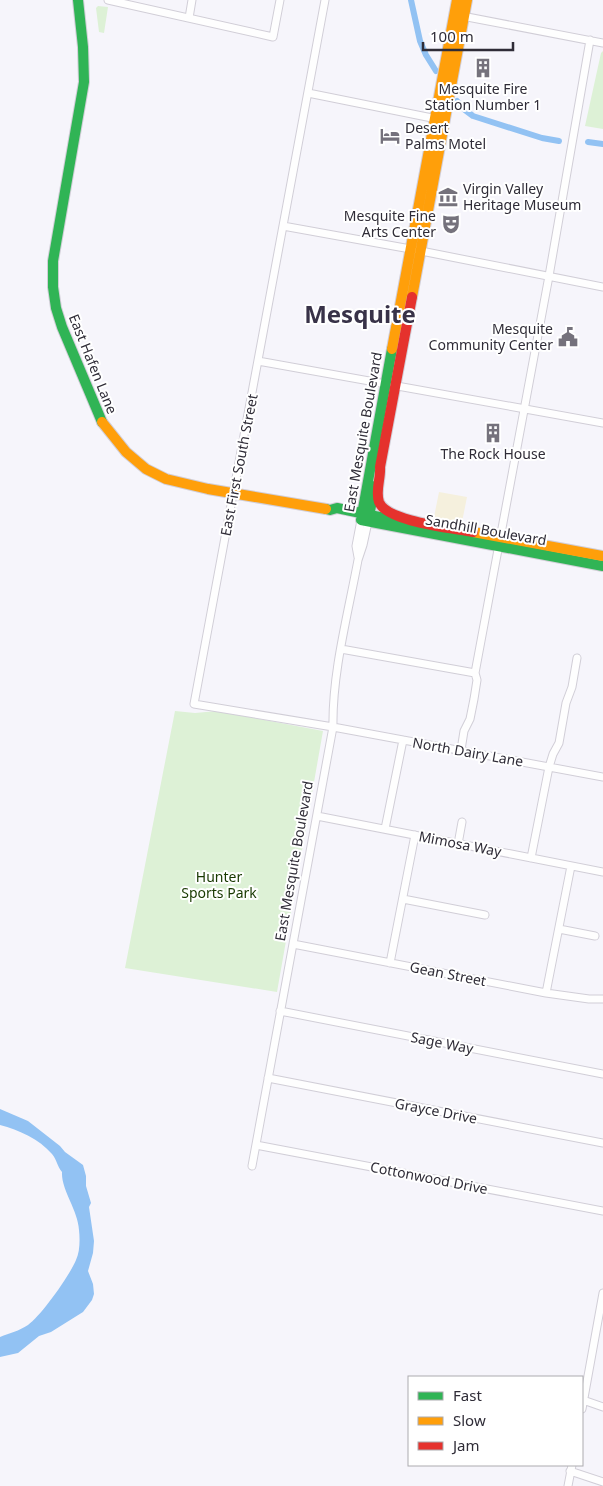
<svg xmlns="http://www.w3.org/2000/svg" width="603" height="1486" viewBox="0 0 603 1486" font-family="'Noto Sans',sans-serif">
	<rect width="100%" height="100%" fill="#f6f5fb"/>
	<path fill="#ddf1d6" d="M98,6L108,7L104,33L99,32L96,8Z
		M603,51V129L585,126L601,53Z
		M175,711L195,713L217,711L323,731L277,992L125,968Z"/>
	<path fill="#f5f0dd" d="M439,492L467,497L462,522L434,517Z"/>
	<path fill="#92c2f3" d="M0,1109L28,1121L60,1146L65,1152L83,1165L86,1176V1186L91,1203L89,1207L94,1241L93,1253L88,1271L93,1284L94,1294L92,1300L83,1312L51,1332L39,1336L18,1353L0,1357V1337C10,1333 19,1331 28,1325C41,1316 70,1275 76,1260C80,1252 80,1239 79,1230C78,1210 61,1190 62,1172C57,1166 57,1160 52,1154C39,1139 19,1130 0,1125Z"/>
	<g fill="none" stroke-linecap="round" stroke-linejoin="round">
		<path stroke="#92c2f3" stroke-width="6" d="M411,0L420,41L426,55L436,71
			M457,101L465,110L473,116L542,138L559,141
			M588,142L603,144"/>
		<defs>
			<path id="street" d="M108,0L273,37L280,0
				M325,0L194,704L333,727L603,777
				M462,16L603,43
				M189,18L192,0
				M308,93L437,119
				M283,226L416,250L603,287
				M258,361L603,423
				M358,557L356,546L361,520
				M341,649L475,673
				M461,750L464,731L470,719L474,699L477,680L475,673L549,276L590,40
				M317,816L603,872
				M385,829L403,740
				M458,844L462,822
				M531,858L549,767L553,754L559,743L566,703L572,687L577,658
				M403,899L485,915
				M559,929L595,936
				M293,944L546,993L589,999H603
				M390,963L415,835
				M546,993L571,866
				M280,1011L603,1074
				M268,1078L603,1143
				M256,1145L603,1211
				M252,1166L333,727C332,673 348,614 358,560L363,545L368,522
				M583,1400L603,1407
				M582,1409L603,1293
				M570,1471L603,1482
				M568,1486L572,1465"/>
			<path id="fast" d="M78,0L83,47L84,82L53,261V287L56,308L62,327L102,422
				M392,349L361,520L603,566
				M326,509L330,510L337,508L389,519L402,520
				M368,521L375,486"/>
			<path id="slow" d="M412,297L467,0
				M392,349L457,0
				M102,422L126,452L146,469L166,479L208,489L326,509
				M473,532L603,556"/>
			<path id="jam" d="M412,297L380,467C381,478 375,491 379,502C387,522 453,528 473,532"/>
		</defs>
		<use href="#street" stroke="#d1ced7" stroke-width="9"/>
		<use href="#fast" stroke="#d1ced7" stroke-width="12"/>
		<use href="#slow" stroke="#d1ced7" stroke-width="12"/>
		<use href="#jam" stroke="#d1ced7" stroke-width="12"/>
		<use href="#street" stroke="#fefefe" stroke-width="7"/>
		<use href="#fast" stroke="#30b455" stroke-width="10"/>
		<use href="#slow" stroke="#ff9f0a" stroke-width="10"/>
		<use href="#jam" stroke="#e5322d" stroke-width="10"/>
	</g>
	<defs>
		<symbol id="building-bare" viewBox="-9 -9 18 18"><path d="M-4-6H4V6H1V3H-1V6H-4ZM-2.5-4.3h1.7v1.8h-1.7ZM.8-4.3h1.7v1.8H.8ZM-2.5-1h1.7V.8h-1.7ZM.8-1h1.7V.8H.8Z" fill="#75727c" stroke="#fff" stroke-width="2.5" paint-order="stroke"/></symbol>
		<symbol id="hotel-bare" viewBox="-9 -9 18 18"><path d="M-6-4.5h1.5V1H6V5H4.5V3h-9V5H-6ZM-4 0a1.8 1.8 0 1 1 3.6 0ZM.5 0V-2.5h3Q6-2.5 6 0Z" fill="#75727c" stroke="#fff" stroke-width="2.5" paint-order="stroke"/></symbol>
		<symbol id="museum-bare" viewBox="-9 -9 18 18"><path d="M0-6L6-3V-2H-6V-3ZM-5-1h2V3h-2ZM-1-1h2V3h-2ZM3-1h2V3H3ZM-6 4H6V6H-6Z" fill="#75727c" stroke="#fff" stroke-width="2.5" paint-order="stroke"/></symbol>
		<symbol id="theatre-bare" viewBox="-9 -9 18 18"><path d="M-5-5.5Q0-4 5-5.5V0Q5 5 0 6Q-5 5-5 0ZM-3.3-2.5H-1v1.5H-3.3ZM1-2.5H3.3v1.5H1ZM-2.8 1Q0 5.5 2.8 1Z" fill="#75727c" stroke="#fff" stroke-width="2.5" paint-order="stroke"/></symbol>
		<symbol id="civic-bare" viewBox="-9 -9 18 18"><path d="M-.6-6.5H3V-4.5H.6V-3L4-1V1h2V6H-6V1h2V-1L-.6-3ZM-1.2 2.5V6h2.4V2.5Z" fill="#75727c" stroke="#fff" stroke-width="2.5" paint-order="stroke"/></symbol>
	</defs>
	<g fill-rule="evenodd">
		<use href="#building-bare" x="469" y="54" width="28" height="28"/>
		<use href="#hotel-bare" x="376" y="122" width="28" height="28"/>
		<use href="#museum-bare" x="434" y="183" width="28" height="28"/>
		<use href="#theatre-bare" x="437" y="210" width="28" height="28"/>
		<use href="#civic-bare" x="554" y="323" width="28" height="28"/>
		<use href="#building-bare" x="479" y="419" width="28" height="28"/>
	</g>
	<g text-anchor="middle" stroke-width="4" stroke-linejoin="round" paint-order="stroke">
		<g font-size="14" fill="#2f2c37" stroke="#fff">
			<text x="483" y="94">Mesquite Fire<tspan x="483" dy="16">Station Number 1</tspan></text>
			<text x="405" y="133" text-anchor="start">Desert<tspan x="405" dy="16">Palms Motel</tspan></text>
			<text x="463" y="194" text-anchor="start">Virgin Valley<tspan x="463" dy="16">Heritage Museum</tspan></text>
			<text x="436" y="221" text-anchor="end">Mesquite Fine<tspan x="436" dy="16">Arts Center</tspan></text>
			<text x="553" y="334" text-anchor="end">Mesquite<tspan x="553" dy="16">Community Center</tspan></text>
			<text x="493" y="459">The Rock House</text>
		</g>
		<g font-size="14" fill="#2f2c37" stroke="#fff">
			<text transform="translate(93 364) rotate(68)" y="5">East Hafen Lane</text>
			<text transform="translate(363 432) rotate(-80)" y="5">East Mesquite Boulevard</text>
			<text transform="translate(239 465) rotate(-79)" y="5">East First South Street</text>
			<text transform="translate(486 530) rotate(10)" y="5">Sandhill Boulevard</text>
			<text transform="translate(468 752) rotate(10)" y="5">North Dairy Lane</text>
			<text transform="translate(460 844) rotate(11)" y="5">Mimosa Way</text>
			<text transform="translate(294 861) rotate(-80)" y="5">East Mesquite Boulevard</text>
			<text transform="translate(448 974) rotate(11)" y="5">Gean Street</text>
			<text transform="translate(442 1043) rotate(11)" y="5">Sage Way</text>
			<text transform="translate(436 1111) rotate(11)" y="5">Grayce Drive</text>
			<text transform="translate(429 1178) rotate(11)" y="5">Cottonwood Drive</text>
		</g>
		<g font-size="14" fill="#183901" stroke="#fff">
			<text x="219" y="882">Hunter<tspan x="219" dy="16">Sports Park</tspan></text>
		</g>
		<g font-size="24" font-weight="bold" fill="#383248" stroke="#fff">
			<text x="360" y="323">Mesquite</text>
		</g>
	</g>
	<rect x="408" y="1376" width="175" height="90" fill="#ffffff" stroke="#acabaf"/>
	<rect x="418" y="1392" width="25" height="8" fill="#30b455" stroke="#acabaf"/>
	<text x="453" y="1401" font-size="15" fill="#2f2c37">Fast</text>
	<rect x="418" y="1417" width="25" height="8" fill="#ff9f0a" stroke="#acabaf"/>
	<text x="453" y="1426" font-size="15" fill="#2f2c37">Slow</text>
	<rect x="418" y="1442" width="25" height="8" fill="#e5322d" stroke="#acabaf"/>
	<text x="453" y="1451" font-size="15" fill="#2f2c37">Jam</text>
	<path d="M423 42v8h90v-8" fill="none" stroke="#2f2c37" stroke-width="2.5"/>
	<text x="430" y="42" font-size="15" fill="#2f2c37" stroke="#ffffff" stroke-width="4" paint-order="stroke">100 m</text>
</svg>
